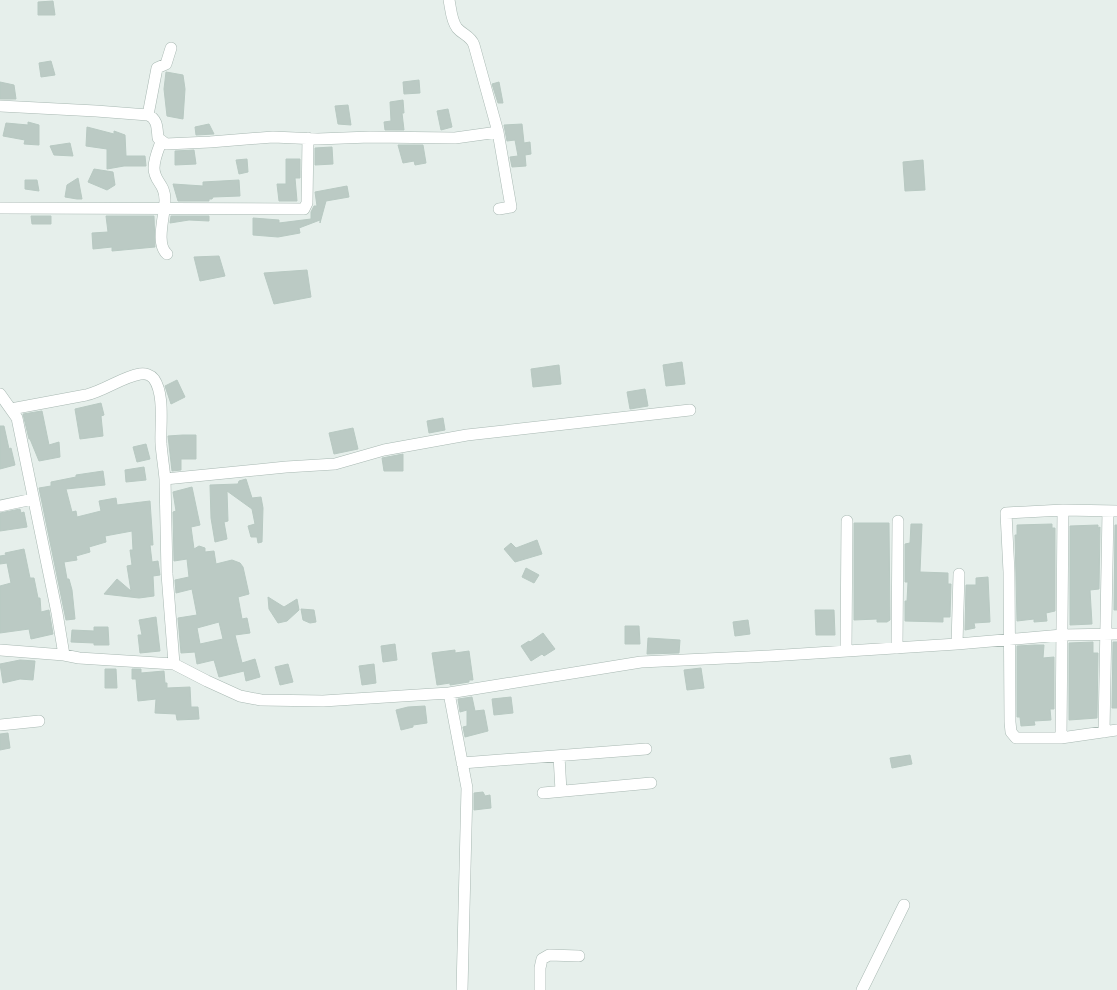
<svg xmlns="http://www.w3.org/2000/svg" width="1117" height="990" viewBox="0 0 1117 990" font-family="'Exo 2',sans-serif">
	<rect width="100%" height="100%" fill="#e6efeb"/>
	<path fill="#bbcac4" stroke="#b8c9c2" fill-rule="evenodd" d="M53,1L55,15H38V2Z
		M51,61L55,75L41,77L39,63Z
		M166,72L183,75L185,89L183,119L167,116L164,89Z
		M419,80L420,93L404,94L403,82Z
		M0,82L14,85L16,99H0Z
		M499,82L503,103H498L492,84Z
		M403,100L404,113H402L404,130H385L384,122L391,121L390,102Z
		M348,105L351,125L338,124L335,106Z
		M448,109L452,127L441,130L437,111Z
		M28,122L39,125V145L24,144L25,140L3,136L6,123L28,125Z
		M209,124L214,134L196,135L195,127Z
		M522,124L524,143L530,142L531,154L525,155L526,166L512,167L510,157L518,156L515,140L507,141L504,125Z
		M87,127L114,134V131L125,135L126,156H145L146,166H124L107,169V149L86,146Z
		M70,143L73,156L54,155L50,146Z
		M398,145H423L426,163L415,165L414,161L403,163Z
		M332,147L333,164L315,165V148Z
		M194,150L196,164L175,165V151Z
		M247,159L248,172L239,174L236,160Z
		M286,159H300V178H295L297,201H279L277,184H286Z
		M923,160L925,190L905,191L903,162Z
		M94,169L113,172L115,185L107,190L88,182Z
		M78,178L82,199H77L65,197L67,185Z
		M25,180H37L39,191L25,189Z
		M239,180L240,196L213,197L212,199H209V201H178L173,184L203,186V182Z
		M347,186L349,197L326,201L320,223V220L299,228L300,233L278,237L253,235V218L279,220V223L311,219V212L314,206H317L315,192Z
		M31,216H51V224H32Z
		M106,216H154L155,247L112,251V247L93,249L92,233L108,232Z
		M171,216H209V221L189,220L170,223Z
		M219,256L225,276L200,281L194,257Z
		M307,270L311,297L274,304L264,273Z
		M682,362L685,384L666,386L663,365Z
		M559,365L561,384L533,387L531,369Z
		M177,380L185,397L171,404L165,386Z
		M645,389L648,406L630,409L627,392Z
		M101,403L104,415L101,416L103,436L80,439L75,409Z
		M42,411L49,445L59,442L60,457L39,461L30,439H29L23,414Z
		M443,418L445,430L429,433L427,421Z
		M0,426H4L9,449L11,448L15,465L0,469Z
		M353,428L358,449L334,454L329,433Z
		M183,435H196V459H181V470L172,471L168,436Z
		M146,444L150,459L137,462L133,447Z
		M403,454V471H384L382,458Z
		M144,467L146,480L126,482L125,470Z
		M103,471L105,485L66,489L72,512L76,511L77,517L101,511L99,501L116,498L117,505L150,501L153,545H150L152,562L158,561L160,575L153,576L154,596L139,598L104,594L117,579L131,591L127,566L132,565L130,550H133L132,531L105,536L106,542L89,547L90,552L76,556L77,560L64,562L67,579H69L72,590L75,619L66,620L39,488L51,486V482L76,477V475Z
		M246,479L252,498L261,497L263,508L262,542L258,543L257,537H251L248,526L255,524L252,509L227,491L228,521L224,522L227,539L215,542L211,518L210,485L238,484L239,481Z
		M192,487L200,525L191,527L194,549L199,546L205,548V552L214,551L216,564L232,560L240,563L243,567L249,594L238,597L242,619L247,618L250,633L235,635L242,663L255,659L260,677L246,681L244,671L219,677L214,660L197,664L195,652L181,653L178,618L197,615L192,589L176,593L175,580L189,577L187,559L174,561L173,512L176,511L173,492ZM219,622L223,639L200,644L197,628Z
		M20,509L21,513L24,512L27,527L0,531V513Z
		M854,523H889L890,620L887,622H877V619L854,620Z
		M911,524H922L920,572L948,573V584H951L950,617H943V622L905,621V601H907L908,582H905V544L910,543Z
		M1052,524V528H1055V611L1046,613L1047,621L1034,622V619L1017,621L1015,535H1017V525Z
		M1098,525V528L1100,527L1099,589L1090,590L1092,624L1070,625V526Z
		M1115,525H1117V610H1114Z
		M537,540L542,554L515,562L504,549L511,543L516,548Z
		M24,549L30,578H34L38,598H40L41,612L49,610L53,634L31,639L29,629L0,633V586L11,583L7,563L0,564V556L6,555L5,553Z
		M526,568L539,575L534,583L522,577Z
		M988,577L990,622L974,623L975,628L965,630L966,585H976V578Z
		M268,597L284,607L297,599L299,610L287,621L278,623L269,609Z
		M301,609L314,610L316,622L310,623L303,620Z
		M815,610H834L835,635H816Z
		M156,617L160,651L140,653L138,635H142L139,620Z
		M748,620L750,634L735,636L733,622Z
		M625,626H639L640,644H625Z
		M94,627H108L109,645H94V643L71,642L72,630L94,631Z
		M543,633L555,649L544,656L542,654L531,661L521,646L529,641L530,642Z
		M648,638L680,640L679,653L647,654Z
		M1093,642V653H1098L1097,718L1069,720V643Z
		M1113,642H1117V708H1112Z
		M395,644L397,660L383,662L381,646Z
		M1035,645H1044L1043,658L1054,657V709H1050L1051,720L1034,721L1035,725L1021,726L1020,717H1017V646Z
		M455,650V653L469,651L473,680H469V682L450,685V683L437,685L432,653Z
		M20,660L35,661L33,680L20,679L3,683L0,664Z
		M288,664L293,682L280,685L275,667Z
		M374,664L376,683L362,685L359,666Z
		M701,668L704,688L687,690L684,670Z
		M105,669H116L117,688H105Z
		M132,669H141V673L164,671L165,683H167V688L190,687L191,707H198L199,719L177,720L176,714L155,713L156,699L138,701L136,679H132Z
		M472,697L475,711L484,710L488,731L465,737L463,727L467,726V710L460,712L458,699Z
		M511,697L513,713L494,715L492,699Z
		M425,706L427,723L413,725V727L401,730L396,710L408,707Z
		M8,733L10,748L0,750V734Z
		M910,755L912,764L892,768L890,758Z
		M483,792L485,796L490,795L491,808L474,810V793Z"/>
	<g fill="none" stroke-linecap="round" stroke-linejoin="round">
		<defs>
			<path id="minor" d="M449,0C451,9 451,20 457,28C463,35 471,36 474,45L498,132L511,207L499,209
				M0,106L96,111L148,115C158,119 157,129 158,138L166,144L210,142L273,137L318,139L370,137L455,138L498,132
				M148,115L157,68L166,64L171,48
				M161,142C158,150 154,159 154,168C154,182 165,183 165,200C165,215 155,244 167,254
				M0,208L304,209L307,203L308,138
				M0,394L17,418L57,613L64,655
				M11,409L86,395C104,391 122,377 140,374C145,373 151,375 154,379C165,395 160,426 161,444C162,456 164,468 165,479
				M0,506L33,499
				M1117,511L1063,510L1006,513L1009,572L1010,722L1011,732L1016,738H1061L1117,730
				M957,644L959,574
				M897,648L898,521
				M0,650L64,655L79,658L174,664L207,681L240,696L261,700L323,701L449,693L641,662L769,656L957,644L1062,635L1117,634
				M846,651L847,521
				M174,664L167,574L165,479L286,467L335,464L384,450L467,435L690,410
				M449,693L467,788L462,990
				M0,725L39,721
				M1104,732L1108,511
				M1061,738L1063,510
				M559,756L561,791
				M462,763L646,749
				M543,793L651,783
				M540,990V968L542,959L549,955L579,956
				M862,990L904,905"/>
		</defs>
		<use href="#minor" stroke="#a8b8b2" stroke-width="12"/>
		<use href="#minor" stroke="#fff" stroke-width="11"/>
	</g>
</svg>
